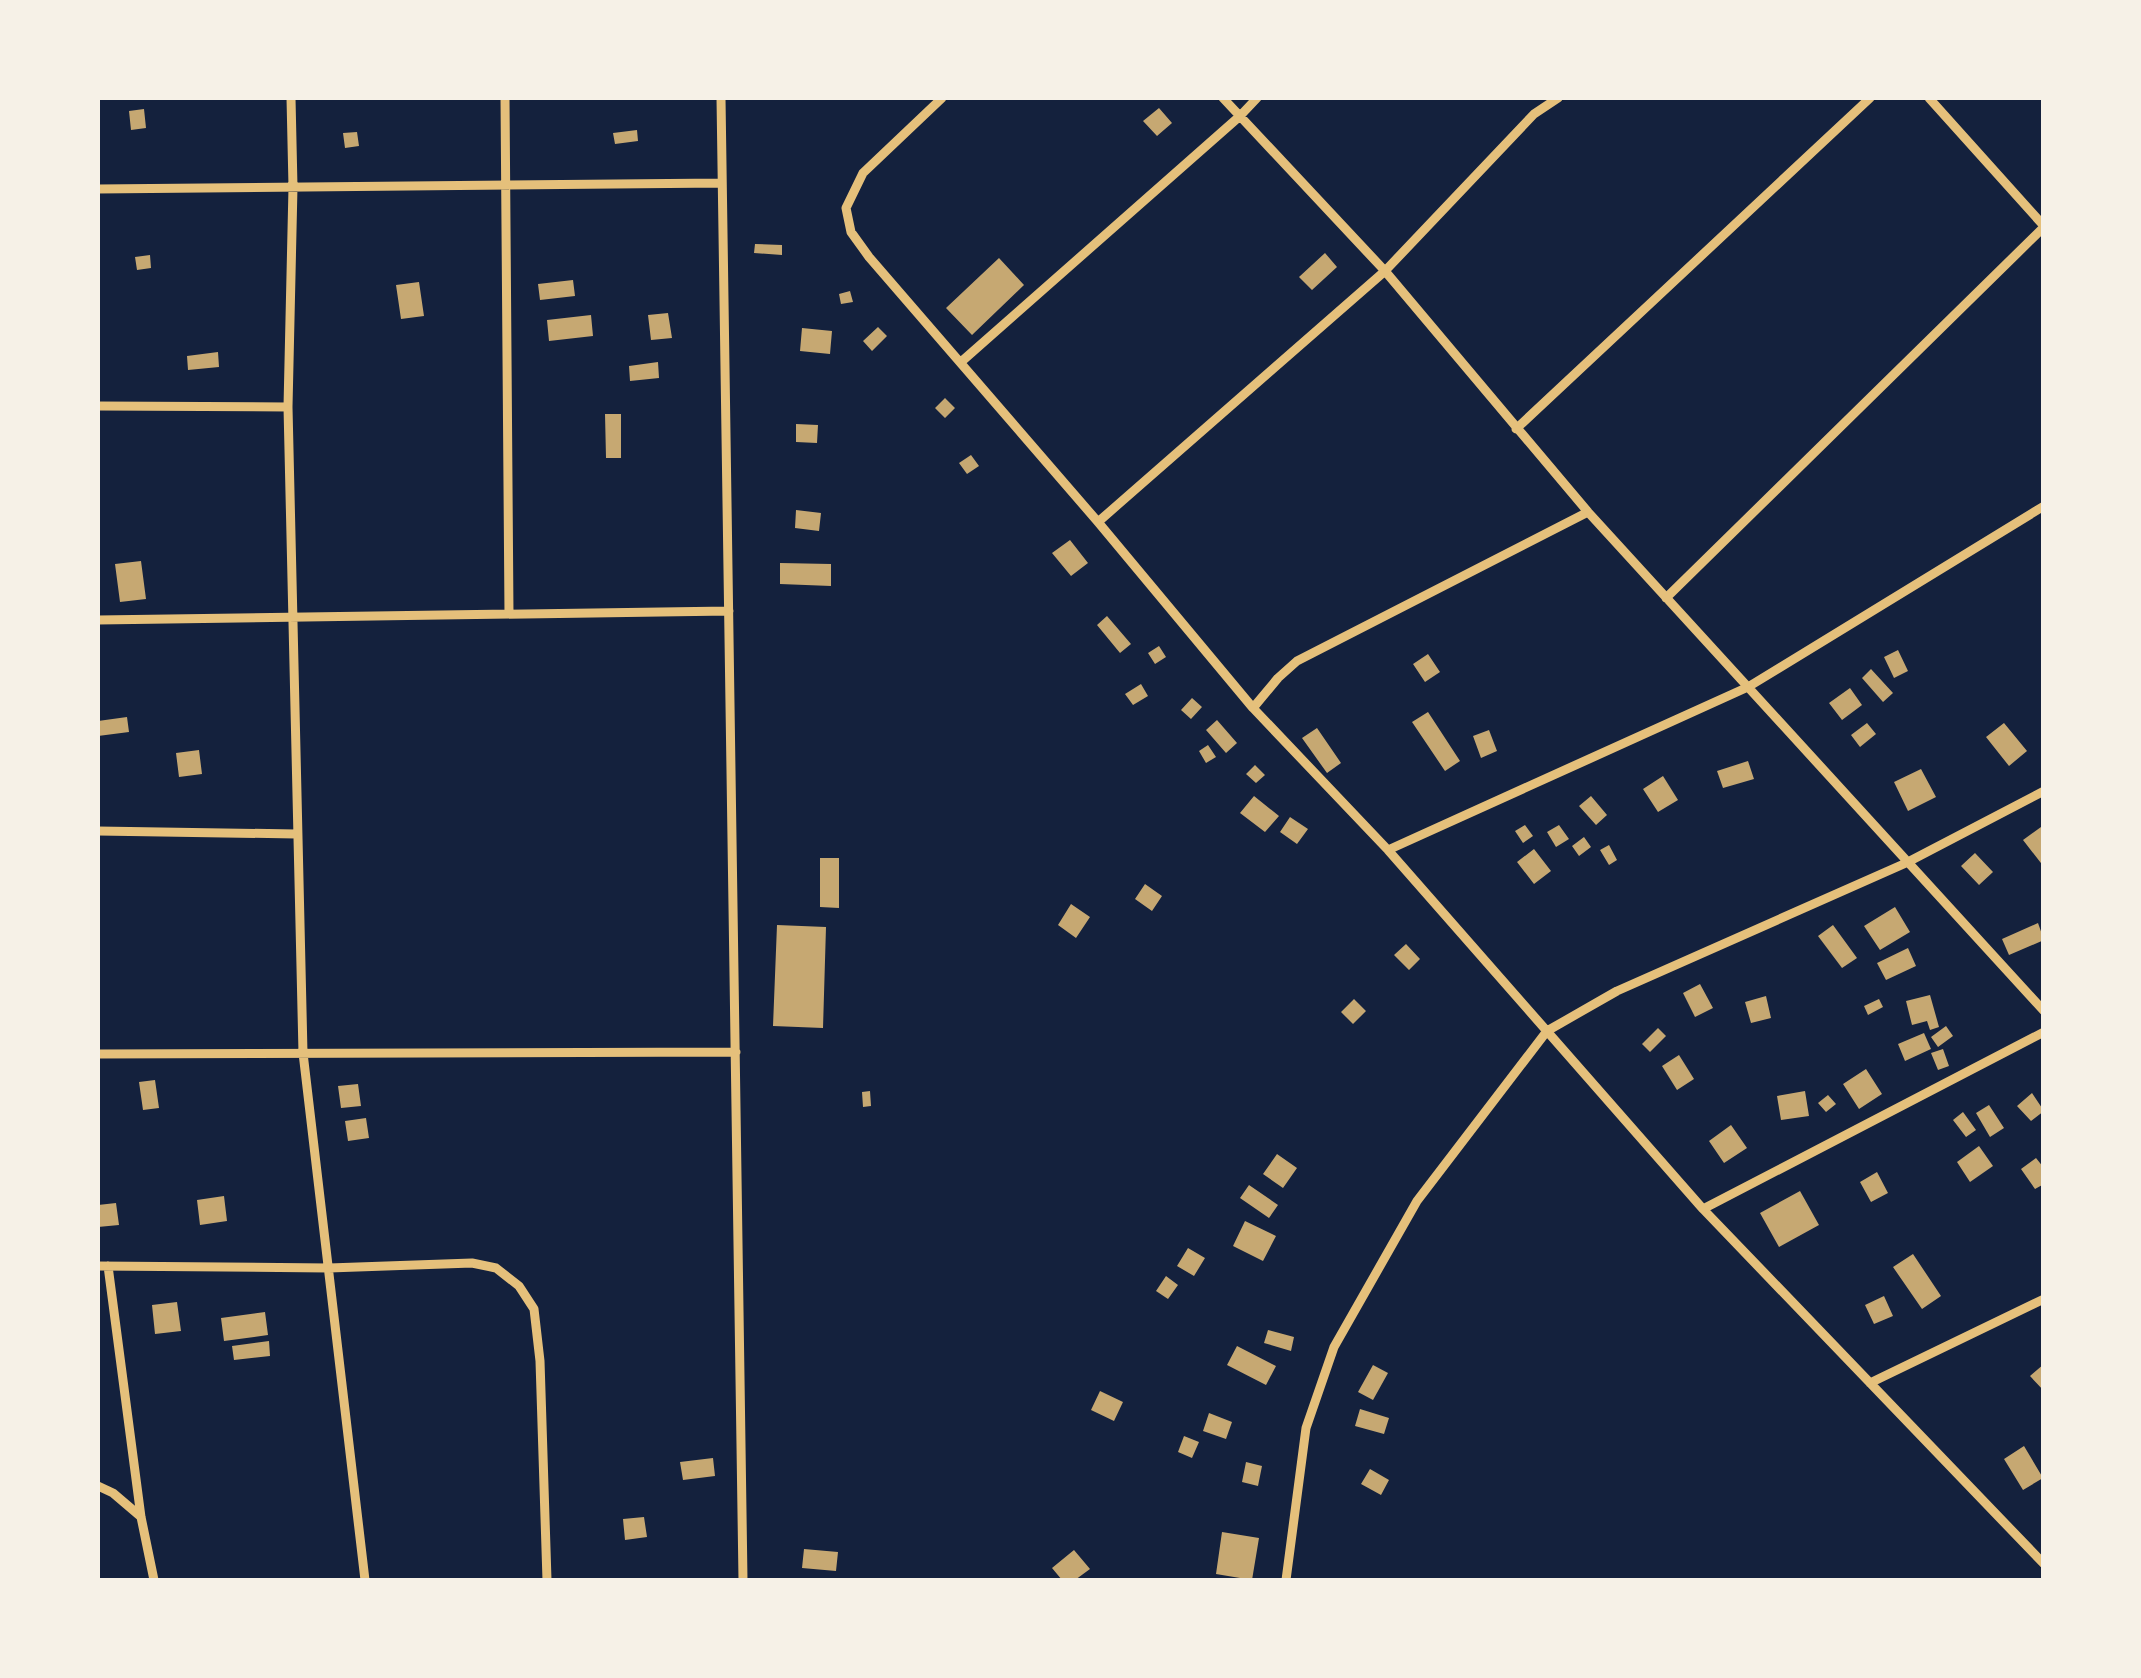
<svg xmlns="http://www.w3.org/2000/svg" width="2141" height="1678" viewBox="0 0 2141 1678" font-family="Inter,sans-serif">
	<rect width="100%" height="100%" fill="#14213d"/>
	<path fill="#c6a872" d="M1159,108L1172,123L1157,136L1143,121Z
		M144,109L146,128L131,130L129,111Z
		M637,130L638,141L615,144L613,133Z
		M357,132L359,146L345,148L343,133Z
		M755,244L782,245V255L754,253Z
		M1325,253L1337,267L1312,290L1299,277Z
		M150,255L151,268L137,270L135,257Z
		M999,258L1024,285L972,335L946,308Z
		M573,280L575,296L540,300L538,284Z
		M419,282L424,316L401,319L396,285Z
		M850,291L853,302L841,304L839,294Z
		M668,313L672,338L651,340L648,315Z
		M591,315L593,336L549,341L547,320Z
		M878,327L887,336L872,351L863,341Z
		M802,328L832,331L830,354L800,351Z
		M218,352L219,367L188,370L187,356Z
		M658,362L659,378L630,381L629,366Z
		M945,398L955,408L945,418L935,408Z
		M605,414H621V458H606Z
		M796,424L818,425L817,443L796,442Z
		M971,455L979,466L967,474L959,463Z
		M796,510L821,513L819,531L795,528Z
		M1070,540L1088,563L1071,576L1052,553Z
		M141,561L146,599L120,602L115,564Z
		M780,563L831,564V586L780,584Z
		M1107,616L1131,644L1120,653L1097,625Z
		M1159,646L1166,657L1155,664L1148,653Z
		M1898,650L1908,671L1894,678L1884,657Z
		M1428,654L1440,672L1425,682L1413,664Z
		M1871,669L1893,693L1883,702L1862,678Z
		M1141,684L1148,696L1133,705L1125,694Z
		M1850,688L1862,705L1842,720L1829,703Z
		M1192,698L1202,707L1191,719L1181,710Z
		M1428,712L1460,761L1445,771L1412,722Z
		M127,717L129,732L98,736V721Z
		M1217,720L1237,743L1226,753L1206,730Z
		M1867,723L1876,734L1860,747L1851,735Z
		M2004,723L2027,751L2009,766L1986,737Z
		M1317,728L1341,763L1327,773L1302,738Z
		M1489,730L1497,751L1481,758L1473,736Z
		M1208,745L1216,757L1206,763L1199,751Z
		M199,750L202,774L179,777L176,753Z
		M1748,761L1754,779L1723,788L1717,771Z
		M1255,765L1265,775L1256,783L1246,774Z
		M1921,769L1936,797L1908,811L1894,782Z
		M1663,776L1678,800L1658,812L1643,789Z
		M1254,796L1279,816L1265,832L1240,813Z
		M1591,796L1607,815L1596,825L1579,806Z
		M1290,817L1308,829L1297,844L1280,832Z
		M1525,825L1533,836L1523,843L1515,831Z
		M1559,825L1569,839L1556,847L1547,832Z
		M2041,827L2044,830V867L2023,840Z
		M1584,837L1591,847L1579,856L1572,846Z
		M1609,845L1617,860L1609,865L1600,850Z
		M1534,849L1551,871L1534,884L1517,862Z
		M1975,853L1993,872L1979,885L1961,866Z
		M820,858H839V908L820,907Z
		M1145,884L1162,896L1152,911L1135,899Z
		M1071,904L1090,917L1076,938L1058,925Z
		M1895,907L1910,932L1880,950L1864,926Z
		M2038,923L2044,940L2009,955L2002,939Z
		M777,925L826,927L823,1028L773,1026Z
		M1833,925L1857,958L1842,968L1818,936Z
		M1406,944L1420,959L1409,970L1394,955Z
		M1908,948L1916,966L1886,980L1877,963Z
		M1700,984L1713,1008L1695,1017L1683,993Z
		M1930,995L1939,1027L1930,1030L1927,1021L1912,1025L1906,1001Z
		M1766,996L1771,1018L1751,1023L1745,1002Z
		M1354,999L1366,1011L1353,1024L1341,1012Z
		M1879,999L1883,1007L1868,1015L1864,1006Z
		M1946,1026L1953,1036L1938,1047L1931,1037Z
		M1658,1028L1666,1036L1650,1052L1642,1044Z
		M1924,1033L1931,1049L1905,1061L1898,1044Z
		M1943,1049L1949,1066L1938,1070L1931,1053Z
		M1679,1055L1694,1079L1677,1090L1662,1066Z
		M1866,1069L1882,1094L1859,1109L1843,1084Z
		M155,1080L159,1108L143,1110L139,1082Z
		M358,1084L361,1106L341,1108L338,1086Z
		M870,1091L871,1106L863,1107L862,1092Z
		M1805,1091L1809,1116L1781,1120L1777,1096Z
		M2032,1093L2044,1111L2031,1121L2017,1106Z
		M1828,1095L1836,1104L1826,1112L1818,1103Z
		M1989,1105L2004,1128L1990,1137L1976,1113Z
		M1963,1112L1976,1130L1966,1137L1953,1120Z
		M366,1118L369,1138L348,1141L345,1121Z
		M1731,1125L1747,1148L1724,1163L1709,1141Z
		M1979,1146L1993,1166L1970,1182L1957,1162Z
		M1277,1154L1297,1168L1283,1188L1263,1174Z
		M2036,1158L2044,1168V1184L2035,1189L2021,1169Z
		M1877,1172L1888,1193L1871,1202L1860,1182Z
		M1249,1185L1278,1205L1269,1218L1240,1198Z
		M1800,1191L1819,1225L1779,1247L1760,1213Z
		M224,1196L227,1221L200,1225L197,1200Z
		M116,1203L119,1225L98,1227V1205Z
		M1245,1221L1276,1236L1263,1261L1233,1246Z
		M1188,1248L1205,1258L1194,1276L1177,1266Z
		M1913,1254L1941,1296L1922,1309L1893,1267Z
		M1166,1276L1178,1285L1168,1299L1156,1291Z
		M1884,1296L1893,1316L1874,1324L1865,1305Z
		M177,1302L181,1331L155,1334L152,1305Z
		M265,1312L268,1335L224,1341L221,1318Z
		M1268,1330L1294,1337L1291,1351L1264,1343Z
		M269,1341L270,1356L234,1360L232,1346Z
		M1237,1346L1276,1366L1266,1385L1227,1365Z
		M2044,1364V1391L2030,1376Z
		M1373,1365L1388,1373L1373,1400L1358,1392Z
		M1100,1391L1123,1402L1114,1421L1091,1410Z
		M1360,1409L1389,1418L1384,1434L1355,1426Z
		M1209,1413L1232,1422L1226,1439L1203,1431Z
		M1184,1436L1199,1442L1192,1458L1178,1452Z
		M2024,1446L2043,1478L2023,1490L2004,1459Z
		M713,1458L715,1476L683,1480L680,1462Z
		M1246,1462L1262,1466L1258,1486L1242,1482Z
		M1370,1469L1389,1480L1381,1495L1361,1484Z
		M644,1517L647,1537L625,1540L623,1519Z
		M1222,1532L1259,1538L1252,1580L1216,1574Z
		M804,1549L838,1552L836,1571L802,1568Z
		M1074,1550L1090,1569L1075,1580H1062L1052,1568Z"/>
	<g fill="none" stroke-linecap="round" stroke-linejoin="round">
		<path stroke="#e5c07b" stroke-width="9" d="M291,98L293,187L288,407L303,1053L365,1580
			M505,98L509,614
			M721,98L743,1580
			M942,98L863,173L846,208L851,232L869,257L1098,522L1253,708L1388,850L1703,1209L2044,1564
			M1223,98L1385,271L1588,512L2044,1011
			M1929,98L2044,226
			M98,189L722,183
			M961,362L1240,116L1257,98
			M98,406L288,407
			M1516,429L1870,98
			M1098,522L1385,271L1534,114L1558,98
			M1666,598L2044,227
			M98,620L729,611
			M1253,708L1278,678L1297,661L1588,512
			M98,831L296,834
			M1388,850L1748,687L2044,506
			M98,1054L736,1052
			M1703,1209L2044,1032
			M98,1266L329,1268L472,1263L496,1268L519,1286L534,1309L540,1361L547,1580
			M108,1266L141,1517L154,1580
			M1870,1383L2044,1299
			M98,1486L113,1493L140,1516
			M1286,1580L1306,1428L1334,1347L1417,1201L1547,1031L1617,991L1906,863L2044,791"/>
	</g>
	<rect width="2141" height="1678" fill="none" stroke="#f6f1e7" stroke-width="200"/>
</svg>
